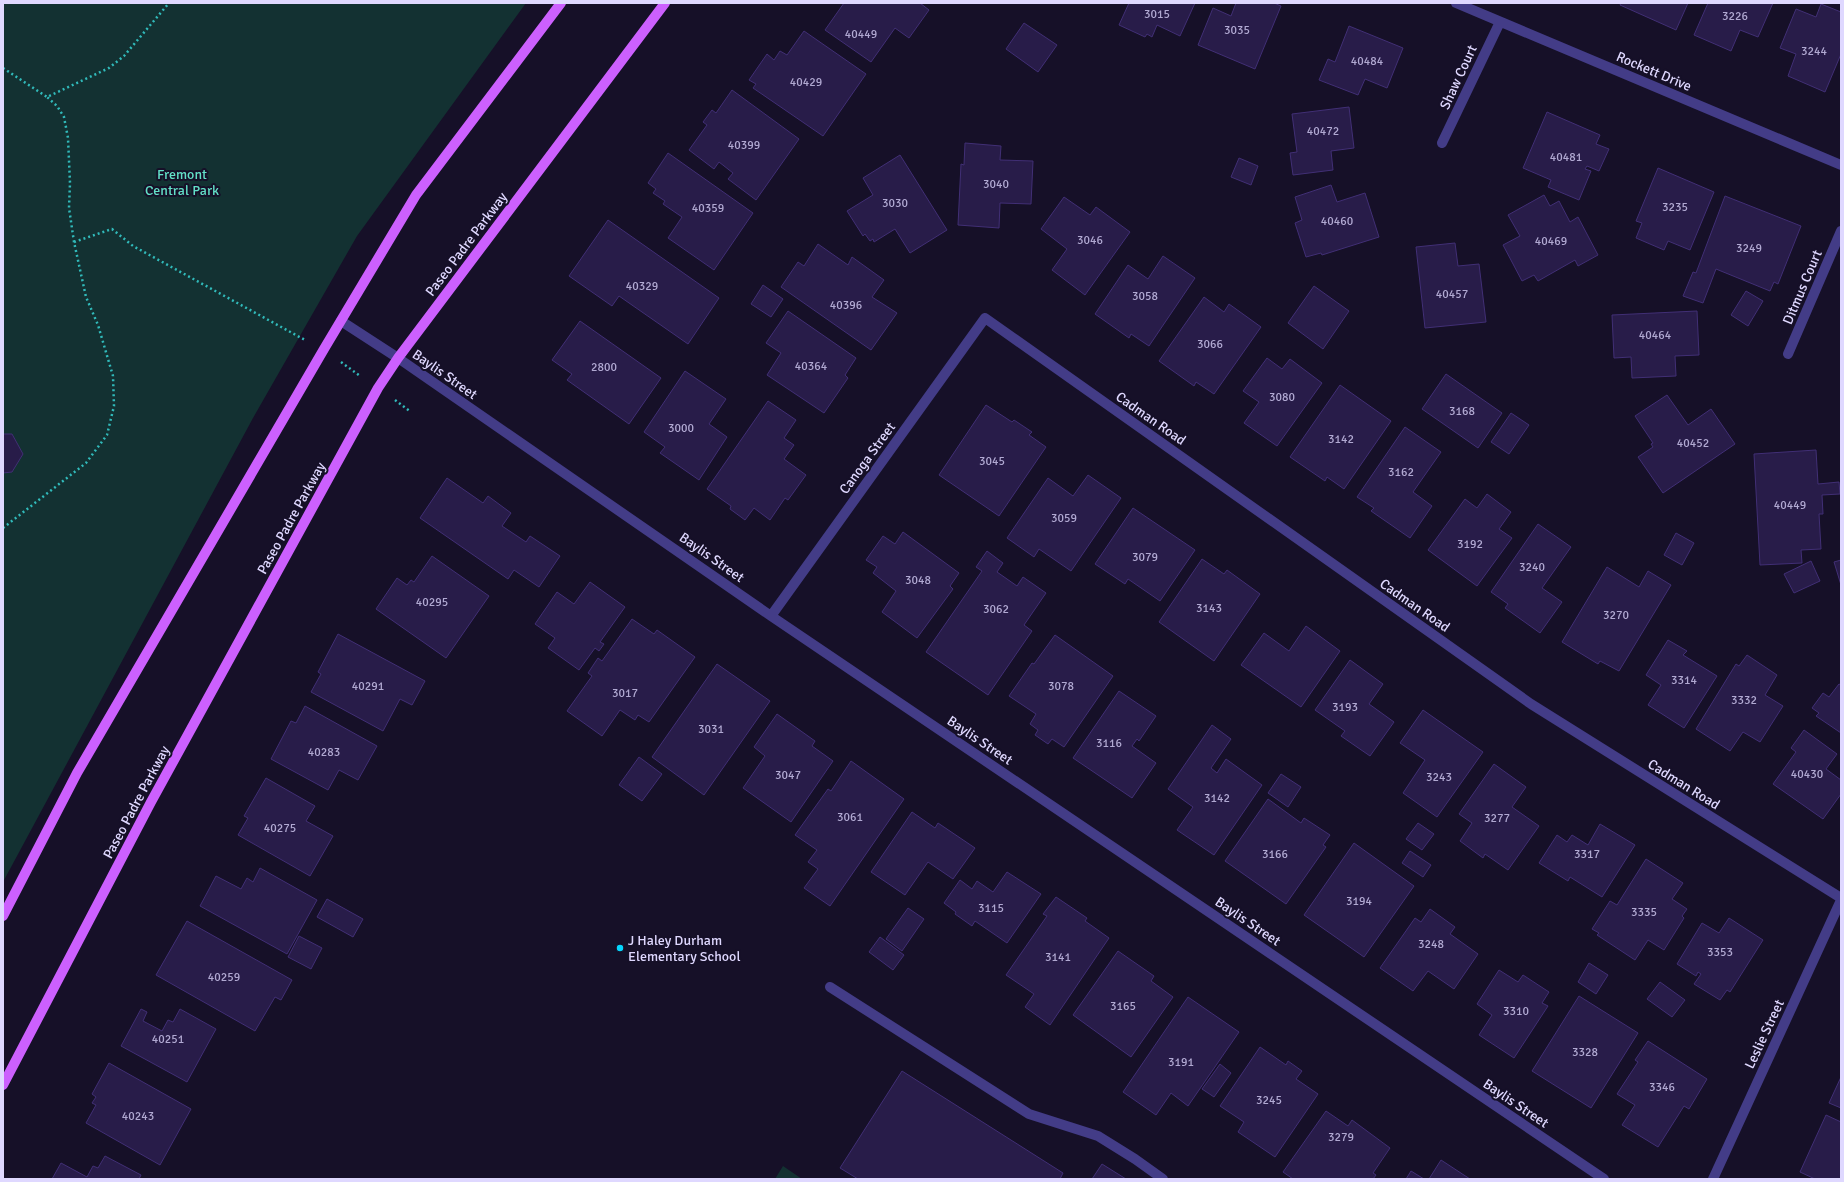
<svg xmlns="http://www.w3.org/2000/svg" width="1844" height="1182" viewBox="0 0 1844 1182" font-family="Signika,sans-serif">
	<rect width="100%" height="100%" fill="#161028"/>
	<path fill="#133132" d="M3,3H526L357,236L253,418L3,882Z
		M783,1166L802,1179H775Z"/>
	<path fill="#281c49" stroke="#412f75" d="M844,3H920L929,10L909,38L895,28L871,62L825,30Z
		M1129,3H1195L1180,36L1157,25L1152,37L1147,34L1145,37L1119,25Z
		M1236,3H1274L1281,6L1255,69L1198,45L1213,8L1231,16Z
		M1621,3H1688L1676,30L1620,5Z
		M1708,3H1773L1758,37L1740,30L1731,51L1694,35Z
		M1821,4L1841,12V54L1825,92L1788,76L1796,54L1780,48L1796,9L1816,17Z
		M1024,23L1057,45L1038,72L1006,49Z
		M1349,26L1403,48L1387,88L1365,79L1358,95L1319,80L1328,59L1335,62Z
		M804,31L866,74L823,136L753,88L756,84L749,80L767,54L774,60L780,51L787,55Z
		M732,90L799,139L756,200L728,179L733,173L719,162L714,169L689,150L707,125L703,122L712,110L716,113Z
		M1349,107L1354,148L1331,151L1333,170L1293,175L1290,153L1297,152L1292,114Z
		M1547,112L1600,135L1596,144L1609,149L1599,171L1587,166L1585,169L1591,171L1579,200L1548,187L1551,180L1523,168Z
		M965,143L1001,146L1000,160L1033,161L1031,204L1000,203L999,228L958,225L961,164L964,165Z
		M668,153L753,213L714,270L668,238L682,217L663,204L665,201L653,193L656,189L648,183Z
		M900,155L947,230L910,253L895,229L874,242L873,239L870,241L865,234L863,236L847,211L873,195L863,178Z
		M1239,158L1258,166L1251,185L1231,177Z
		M1658,168L1714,192L1690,250L1668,241L1664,250L1636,238L1642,223L1636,221Z
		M1331,185L1337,202L1365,193L1379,237L1322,255L1321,253L1306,257L1295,223L1302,220L1295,197Z
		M1544,195L1550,206L1559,201L1570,222L1578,217L1598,255L1578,266L1575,260L1538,281L1534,275L1522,281L1503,245L1520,236L1508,215Z
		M1725,196L1801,226L1778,284L1774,282L1770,291L1716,269L1703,303L1683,296L1693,272L1696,273Z
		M1064,197L1090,215L1096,207L1130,232L1085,295L1052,270L1067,249L1041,229Z
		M608,220L719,298L688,344L619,296L612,306L569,276Z
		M1455,243L1458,266L1479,264L1486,322L1425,328L1416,247Z
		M818,244L848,265L852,257L884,280L872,297L897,313L871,350L781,287L798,262L804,266Z
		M1163,256L1195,278L1149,346L1131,334L1129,338L1095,314L1128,265L1148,279Z
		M763,285L783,299L771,317L751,304Z
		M1314,286L1349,311L1323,349L1288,323Z
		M1746,291L1763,301L1748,326L1731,315Z
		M1204,297L1224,312L1229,304L1261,327L1214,394L1196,382L1194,386L1159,361Z
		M788,311L856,358L845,375L848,378L824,413L767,375L781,353L766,343Z
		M1697,311L1699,355L1675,356L1676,376L1632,378L1631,357L1614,358L1612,315Z
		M580,321L661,378L629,424L567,380L572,374L552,360Z
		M1267,358L1282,369L1290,359L1322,383L1277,446L1244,423L1259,402L1243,391Z
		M685,371L726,399L709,424L727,437L699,480L660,453L665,447L644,432Z
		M1446,374L1502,413L1478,448L1422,409Z
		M1340,385L1391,421L1344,489L1327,477L1325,481L1290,457Z
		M1667,395L1688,425L1711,409L1735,444L1663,493L1638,457L1653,447L1651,444L1653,443L1635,416Z
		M768,401L796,420L784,438L794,445L784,459L806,475L788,500L785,498L770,520L754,508L745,520L730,509L731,506L707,489Z
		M986,405L1012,422L1014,420L1032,432L1029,435L1046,447L999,516L939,475Z
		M1511,413L1529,425L1509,454L1491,442Z
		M1405,427L1441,452L1413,492L1432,506L1410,538L1371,511L1374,508L1357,497Z
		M3,434H12L23,454L12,472L3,473Z
		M1816,450L1818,484L1839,482L1840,494L1822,495L1823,514H1819L1821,549L1801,550L1802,563L1760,565L1754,454Z
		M1088,475L1121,498L1071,571L1039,549L1034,557L1007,538L1048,478L1073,496Z
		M447,478L483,503L488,496L511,513L502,526L526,542L530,536L560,556L539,587L514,570L508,579L420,518Z
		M1487,494L1511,512L1499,529L1512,538L1477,586L1428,550L1465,499L1477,508Z
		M1133,508L1195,550L1160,601L1128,579L1125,584L1095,564Z
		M1538,524L1571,547L1542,588L1562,602L1540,633L1505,608L1508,604L1491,592Z
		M903,532L959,573L950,586L953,589L917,638L882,612L896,591L873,573L877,567L866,560L883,536L895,544Z
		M1676,533L1694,543L1682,565L1664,555Z
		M987,551L1003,563L997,572L1017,586L1023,577L1046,593L1024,625L1032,631L988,695L926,652L982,571L976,567Z
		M432,556L489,596L446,658L376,609L397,578L407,585L411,580L414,582Z
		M1202,559L1224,574L1227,570L1260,594L1214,661L1159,622Z
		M1841,560V585L1834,562Z
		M1811,561L1820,581L1794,593L1784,574Z
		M1607,567L1639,587L1648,571L1671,585L1619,671L1600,661L1598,664L1562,642Z
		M590,582L625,607L600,642L604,644L599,651L595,648L579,670L548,648L555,638L535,624L557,592L574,604Z
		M632,619L654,634L657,630L695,657L649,722L638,715L635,720L620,710L602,736L567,711L592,676L588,673L598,658L602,661Z
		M1306,626L1340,651L1301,707L1241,665L1264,633L1289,651Z
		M338,634L425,681L412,705L400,699L383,731L311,692L321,674L318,672Z
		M1055,635L1113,676L1064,747L1052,739L1048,744L1035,735L1038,730L1030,724L1036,714L1009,696L1032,663L1034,664Z
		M1668,640L1687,651L1683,655L1717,676L1684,728L1648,705L1661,685L1646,675Z
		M1747,655L1777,675L1765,695L1783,706L1760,742L1743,732L1730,751L1696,729L1736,664L1739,666Z
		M1350,660L1383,684L1369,704L1394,722L1370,756L1341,736L1345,731L1315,710Z
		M717,664L770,701L704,795L652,757Z
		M1839,684L1841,685V733L1816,716L1819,713L1812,708L1823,693L1829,697Z
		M1119,691L1156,716L1139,741L1137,739L1132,746L1156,763L1132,798L1073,758Z
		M305,706L377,746L358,780L339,770L328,790L271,759L291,721L296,723Z
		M1423,710L1483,752L1437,817L1403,793L1425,760L1400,743Z
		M777,714L815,741L812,746L833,761L791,822L743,788L765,756L754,747Z
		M1212,725L1231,739L1211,768L1217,773L1226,759L1262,785L1214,855L1177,830L1193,807L1168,789Z
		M1804,730L1837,754L1826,769L1841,780V794L1823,819L1773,784L1796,752L1791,748Z
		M639,757L662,774L642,801L619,785Z
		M851,761L904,799L830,906L804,888L818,869L808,862L817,850L795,835L828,789L831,791Z
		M1494,764L1526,787L1512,807L1539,826L1508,870L1485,854L1483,858L1460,841L1472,823L1459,814Z
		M1281,774L1301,787L1288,807L1268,793Z
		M266,778L315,806L306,821L333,836L310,876L238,835L248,818L244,816Z
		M1268,799L1301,823L1304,818L1330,835L1323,845L1326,847L1286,904L1225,861Z
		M912,812L935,828L938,823L975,848L953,879L928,862L905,895L871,872Z
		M1418,823L1434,834L1422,850L1406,839Z
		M1600,824L1635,845L1602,897L1570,877L1568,881L1539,863L1557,835L1567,842L1572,835L1588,845Z
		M1354,843L1414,886L1364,957L1304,915Z
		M1410,851L1431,865L1423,877L1402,863Z
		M1646,859L1683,883L1672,899L1687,909L1682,916L1684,918L1664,950L1648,940L1635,960L1597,935L1599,933L1592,929L1610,901L1617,905Z
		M260,868L317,900L287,954L200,906L216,876L241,889L247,878L253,882Z
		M1007,872L1041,894L1007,943L975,921L972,926L955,914L956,912L944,903L960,880L972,889L977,881L993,892Z
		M1056,897L1087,918L1085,921L1109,938L1050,1025L1025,1007L1034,994L1006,975L1047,916L1043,914Z
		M327,899L363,919L353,937L317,917Z
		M908,908L924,919L902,951L886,939Z
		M1430,909L1455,927L1450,934L1478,954L1454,989L1428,971L1413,991L1380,968L1415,918L1421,922Z
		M1729,918L1763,940L1730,992L1727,990L1720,1000L1694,984L1701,974L1698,972L1696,976L1677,964L1702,923L1719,933Z
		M187,921L292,980L281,1000L275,997L255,1031L156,975Z
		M299,936L322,948L311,969L288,957Z
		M880,937L904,955L893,970L869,952Z
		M1118,951L1154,976L1151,981L1173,997L1131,1057L1073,1015Z
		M1589,963L1608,975L1596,994L1578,982Z
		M1499,970L1518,982L1523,975L1549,992L1542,1003L1548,1006L1514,1058L1479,1035L1492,1015L1477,1004Z
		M1660,982L1685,1000L1672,1017L1647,999Z
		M1579,996L1638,1033L1591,1108L1532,1071Z
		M1188,997L1239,1032L1188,1106L1171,1093L1156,1115L1123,1092Z
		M141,1009L147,1012L143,1021L162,1031L168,1020L173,1022L180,1009L216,1029L187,1082L121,1046Z
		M1648,1041L1707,1079L1689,1109L1684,1106L1658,1147L1622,1125L1635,1105L1617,1094L1638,1062L1635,1060Z
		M1260,1047L1286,1065L1288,1061L1302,1071L1296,1079L1318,1094L1275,1157L1238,1132L1244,1122L1220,1106Z
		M109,1063L191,1109L160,1165L86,1123L96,1105L92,1103L96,1097L92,1094Z
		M1220,1064L1231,1073L1214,1097L1202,1089Z
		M902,1071L1063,1173L1060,1179H858L840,1168Z
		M1841,1077V1108L1829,1103Z
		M1326,1111L1348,1126L1352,1120L1390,1148L1373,1173L1376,1175L1373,1179H1293L1283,1172Z
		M1826,1115L1841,1122V1179H1815L1800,1172Z
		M105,1156L141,1175L139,1179H52L61,1163L87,1177L93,1166L98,1168Z
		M1441,1160L1470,1179H1429Z
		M1102,1164L1126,1179H1092Z
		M1411,1171L1424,1179H1406Z"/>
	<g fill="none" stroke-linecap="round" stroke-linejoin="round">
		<path stroke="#31baba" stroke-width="2.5" stroke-dasharray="2 3" stroke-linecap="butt" d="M3,68L47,97L109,68L124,56L169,3
			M74,242L112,229L133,246L305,340
			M341,362L360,376
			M395,400L411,412
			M3,528L86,463L107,435L114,406L113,376L98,325L86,297L74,242L69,208L70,183L68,138L64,117L57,106L47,97"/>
		<path stroke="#433c87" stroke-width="10" d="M1456,3L1841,165
			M1442,143L1500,22
			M341,321L398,358L771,616L1604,1179
			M1788,354L1841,231
			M771,616L985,318L1531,704L1841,898
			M830,987L1029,1114L1098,1136L1135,1159L1163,1179
			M1713,1179L1841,900"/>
		<path stroke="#cc60fe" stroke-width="10" d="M3,916L77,773L324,349L416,195L561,3
			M3,1085L151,802L378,388L398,358L665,3"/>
	</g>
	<circle fill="#05d5fd" stroke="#161028" stroke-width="1.5" cx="620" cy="948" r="4"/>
	<g text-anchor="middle" stroke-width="4" stroke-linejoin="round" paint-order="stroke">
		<g font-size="12" fill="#b1a9d2">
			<text x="1157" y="18">3015</text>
			<text x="1735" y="20">3226</text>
			<text x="1237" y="34">3035</text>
			<text x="861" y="38">40449</text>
			<text x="1814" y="55">3244</text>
			<text x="1367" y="65">40484</text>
			<text x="806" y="86">40429</text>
			<text x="1323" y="135">40472</text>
			<text x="744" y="149">40399</text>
			<text x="1566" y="161">40481</text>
			<text x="996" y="188">3040</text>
			<text x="895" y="207">3030</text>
			<text x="1675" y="211">3235</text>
			<text x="708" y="212">40359</text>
			<text x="1337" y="225">40460</text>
			<text x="1090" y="244">3046</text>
			<text x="1551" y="245">40469</text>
			<text x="1749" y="252">3249</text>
			<text x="642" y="290">40329</text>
			<text x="1452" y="298">40457</text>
			<text x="1145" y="300">3058</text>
			<text x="846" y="309">40396</text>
			<text x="1655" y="339">40464</text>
			<text x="1210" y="348">3066</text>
			<text x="811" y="370">40364</text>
			<text x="604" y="371">2800</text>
			<text x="1282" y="401">3080</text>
			<text x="1462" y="415">3168</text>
			<text x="681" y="432">3000</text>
			<text x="1341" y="443">3142</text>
			<text x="1693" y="447">40452</text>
			<text x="992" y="465">3045</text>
			<text x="1401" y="476">3162</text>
			<text x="1790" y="509">40449</text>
			<text x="1064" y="522">3059</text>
			<text x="1470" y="548">3192</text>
			<text x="1145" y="561">3079</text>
			<text x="1532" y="571">3240</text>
			<text x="918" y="584">3048</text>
			<text x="432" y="606">40295</text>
			<text x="1209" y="612">3143</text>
			<text x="996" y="613">3062</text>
			<text x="1616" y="619">3270</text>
			<text x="1684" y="684">3314</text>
			<text x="368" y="690">40291</text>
			<text x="1061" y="690">3078</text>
			<text x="625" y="697">3017</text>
			<text x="1744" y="704">3332</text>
			<text x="1345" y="711">3193</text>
			<text x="711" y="733">3031</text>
			<text x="1109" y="747">3116</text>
			<text x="324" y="756">40283</text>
			<text x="1807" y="778">40430</text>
			<text x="788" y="779">3047</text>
			<text x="1439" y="781">3243</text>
			<text x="1217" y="802">3142</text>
			<text x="850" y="821">3061</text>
			<text x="1497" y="822">3277</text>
			<text x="280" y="832">40275</text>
			<text x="1275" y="858">3166</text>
			<text x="1587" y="858">3317</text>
			<text x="1359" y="905">3194</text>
			<text x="991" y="912">3115</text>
			<text x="1644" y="916">3335</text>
			<text x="1431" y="948">3248</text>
			<text x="1720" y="956">3353</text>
			<text x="1058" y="961">3141</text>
			<text x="224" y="981">40259</text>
			<text x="1123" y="1010">3165</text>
			<text x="1516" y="1015">3310</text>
			<text x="168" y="1043">40251</text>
			<text x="1585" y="1056">3328</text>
			<text x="1181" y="1066">3191</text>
			<text x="1662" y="1091">3346</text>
			<text x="1269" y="1104">3245</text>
			<text x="138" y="1120">40243</text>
			<text x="1341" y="1141">3279</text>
		</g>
		<g font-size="14" fill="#dfd8ff" stroke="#161028">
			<text transform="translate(1654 71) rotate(23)" y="5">Rockett Drive</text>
			<text transform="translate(1458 77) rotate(-65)" y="5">Shaw Court</text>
			<text transform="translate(466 244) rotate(-53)" y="5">Paseo Padre Parkway</text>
			<text transform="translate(1802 287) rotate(-67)" y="5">Ditmus Court</text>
			<text transform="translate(445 374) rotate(35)" y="5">Baylis Street</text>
			<text transform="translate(1151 418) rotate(35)" y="5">Cadman Road</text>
			<text transform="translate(867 458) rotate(-54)" y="5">Canoga Street</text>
			<text transform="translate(291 518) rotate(-61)" y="5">Paseo Padre Parkway</text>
			<text transform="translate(712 557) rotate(35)" y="5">Baylis Street</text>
			<text transform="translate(1415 605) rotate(35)" y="5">Cadman Road</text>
			<text transform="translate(980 740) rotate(34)" y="5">Baylis Street</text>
			<text transform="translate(1684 784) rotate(32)" y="5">Cadman Road</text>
			<text transform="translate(136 802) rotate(-62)" y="5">Paseo Padre Parkway</text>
			<text transform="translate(1248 921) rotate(34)" y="5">Baylis Street</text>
			<text transform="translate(1764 1034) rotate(-65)" y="5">Leslie Street</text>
			<text transform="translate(1516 1103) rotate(34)" y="5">Baylis Street</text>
		</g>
		<g font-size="14" fill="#63e0c8" stroke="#161028">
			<text x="182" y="179">Fremont<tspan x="182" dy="16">Central Park</tspan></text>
		</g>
		<g font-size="14" fill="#dfd8ff" stroke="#161028" text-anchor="start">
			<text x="628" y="945">J Haley Durham<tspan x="628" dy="16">Elementary School</tspan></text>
		</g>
	</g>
	<rect width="1844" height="1182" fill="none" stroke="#dfd8ff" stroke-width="8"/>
</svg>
